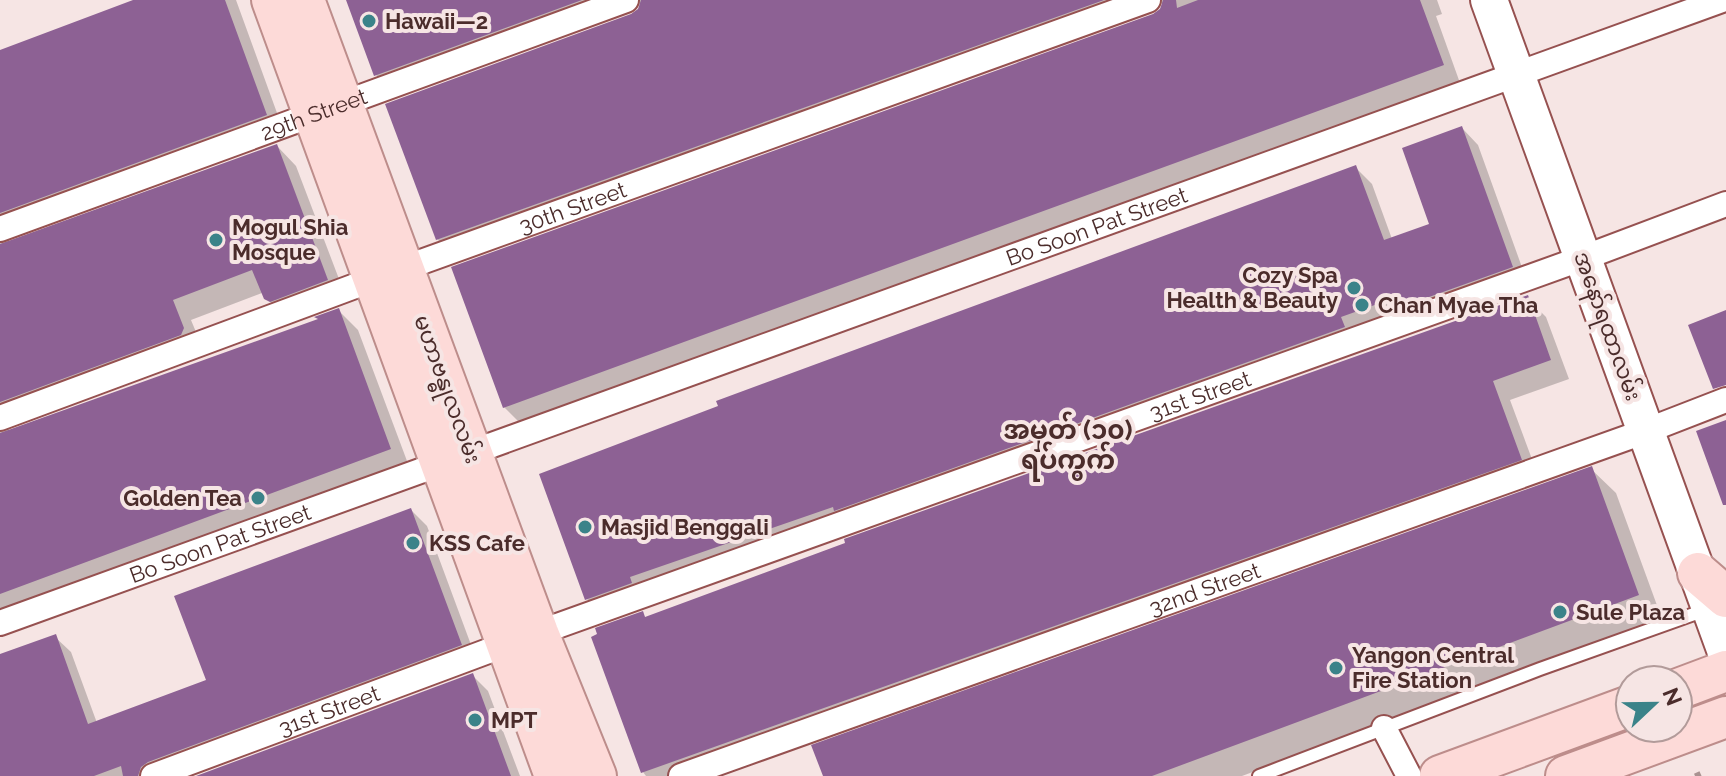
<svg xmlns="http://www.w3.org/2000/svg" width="1726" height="776" viewBox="0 0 1726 776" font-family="Raleway,'Noto Sans Myanmar',sans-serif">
	<rect width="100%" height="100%" fill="#f6e5e4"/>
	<path fill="#0003" d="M140,0H236L285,135L15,234L5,245L277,146L296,166L347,300L286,319L262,293L191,320L203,349L15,423L5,434L320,320L338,310L358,330L410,469L0,621V52Z
		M348,0H1437L1442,14L1436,16L1460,83L522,425L504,407L1154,16L1166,2L455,256L437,239L644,3L393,92L376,75Z
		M1462,128L1478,145L1528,284L603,616L587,599L1355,167L1372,184L1392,239L1432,225Z
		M1527,298L1546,317L1569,379L1510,400L1539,478L702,776H646L643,772L642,614L646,618Z
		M1591,469L1616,493L1662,619L1242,776H825Z
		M411,510L427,526L477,661L167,776H0V657L55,637L71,652L97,723L208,681Z
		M472,675L488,691L520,776H202Z"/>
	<path fill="#8d6194" d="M133,0H225L267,115L0,213V50Z
		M346,0H582L374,76Z
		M641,0H1104L436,240L385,104L631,14L638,9Z
		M1163,0H1176L1177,8L1198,0H1420L1444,65L503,408L451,267L1153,14L1160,9Z
		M1462,126L1513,267L1401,307L1397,297L1341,317L1345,327L834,511L833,507L630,577L632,583L585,600L539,474L718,406L716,401L1356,165L1384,240L1429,224L1402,148Z
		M277,144L328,280L270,302L264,299L252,270L173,300L184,328L181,335L0,402V244Z
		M1528,295L1551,360L1493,381L1522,460L641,773L591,637L597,634L595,628L643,611L645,617L845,543L844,539Z
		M339,308L391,449L0,594V433L318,319L314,317Z
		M1726,310V385L1713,389L1688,325Z
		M1726,420V505H1723L1696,431Z
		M1592,466L1639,595L1152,776H823L811,745Z
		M411,508L462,645L148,762L141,767L138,776H123L121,766L94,776H0V654L56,634L88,724L206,680L174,596Z
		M473,673L511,776H196Z"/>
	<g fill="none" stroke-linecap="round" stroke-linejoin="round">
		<defs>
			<path id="service" d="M1259,776L1540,669L1708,609"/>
			<g id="minor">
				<path id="s1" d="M0,229L626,0"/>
				<path id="s2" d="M0,418L374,279L1148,0"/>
				<path id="s3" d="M0,623L1722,0"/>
				<path d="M1384,728L1409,776"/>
				<path id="s4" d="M153,776L507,644L1583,258L1726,204"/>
				<path id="s5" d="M681,776L1646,431L1726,400"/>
			</g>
			<path id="secondary" d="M1489,0L1726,652"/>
			<path id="primary" d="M272,0L555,776
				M304,0L538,633L596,776
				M1698,573L1726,597
				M1678,689L1726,671
				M1440,776L1630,706
				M1566,776L1726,717"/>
		</defs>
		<use href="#service" stroke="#965150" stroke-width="16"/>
		<use href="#minor" stroke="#965150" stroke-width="28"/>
		<use href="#secondary" stroke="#965150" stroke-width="40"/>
		<use href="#primary" stroke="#bd8d8b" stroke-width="44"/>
		<path stroke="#a99291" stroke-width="5" stroke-dasharray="6 4" stroke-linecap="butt" d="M1695,776L1704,772"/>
		<use href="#service" stroke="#fff" stroke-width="12"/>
		<use href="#minor" stroke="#fff" stroke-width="24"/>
		<use href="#secondary" stroke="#fff" stroke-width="36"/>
		<use href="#primary" stroke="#fddad8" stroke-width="40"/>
	</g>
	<g fill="#3b8389" stroke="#f6e5e4" stroke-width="3">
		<circle cx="369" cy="21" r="8"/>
		<circle cx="216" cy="240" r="8"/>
		<circle cx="1354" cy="288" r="8"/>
		<circle cx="1362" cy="305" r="8"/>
		<circle cx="258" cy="498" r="8"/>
		<circle cx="585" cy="527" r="8"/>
		<circle cx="413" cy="543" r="8"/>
		<circle cx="1560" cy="612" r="8"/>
		<circle cx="1336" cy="668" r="8"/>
		<circle cx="475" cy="720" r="8"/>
	</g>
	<g text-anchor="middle" stroke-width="8" stroke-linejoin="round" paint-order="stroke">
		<g font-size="22" font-weight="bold" fill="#4b2c2b" stroke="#f6e5e4" text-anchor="start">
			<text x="385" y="29">Hawaii—2</text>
			<text x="232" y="235">Mogul Shia<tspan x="232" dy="25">Mosque</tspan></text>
			<text x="1338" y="283" text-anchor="end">Cozy Spa<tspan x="1338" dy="25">Health &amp; Beauty</tspan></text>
			<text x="1378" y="313">Chan Myae Tha</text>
			<text x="242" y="506" text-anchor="end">Golden Tea</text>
			<text x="601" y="535">Masjid Benggali</text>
			<text x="429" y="551">KSS Cafe</text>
			<text x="1576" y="620">Sule Plaza</text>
			<text x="1352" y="663">Yangon Central<tspan x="1352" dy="25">Fire Station</tspan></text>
			<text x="491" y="728">MPT</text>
		</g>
		<g font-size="22" fill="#4b2c2b" stroke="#f6e5e4">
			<text dy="8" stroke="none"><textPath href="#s1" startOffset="334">29th Street</textPath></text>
			<text dy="8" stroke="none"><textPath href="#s2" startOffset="610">30th Street</textPath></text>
			<text dy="8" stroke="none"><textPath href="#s3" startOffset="1166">Bo Soon Pat Street</textPath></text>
			<text transform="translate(1608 326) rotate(70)" y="8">အနော်ရထာလမ်း</text>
			<text transform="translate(448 389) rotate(70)" y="8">မဟာဗန္ဓုလလမ်း</text>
			<text dy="8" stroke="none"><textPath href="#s4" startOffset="1114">31st Street</textPath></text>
			<text dy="8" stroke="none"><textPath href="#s3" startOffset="234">Bo Soon Pat Street</textPath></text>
			<text dy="8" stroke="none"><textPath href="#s5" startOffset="556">32nd Street</textPath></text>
			<text dy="8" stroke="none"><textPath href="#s4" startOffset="188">31st Street</textPath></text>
		</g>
		<g font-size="26" font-weight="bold" fill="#4b2c2b" stroke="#f6e5e4">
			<text x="1068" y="439">အမှတ် (၁၀)<tspan x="1068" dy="30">ရပ်ကွက်</tspan></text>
		</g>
	</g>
	<g transform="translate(1654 704) rotate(68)"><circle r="38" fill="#f6e5e4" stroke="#b29b9a" stroke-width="2"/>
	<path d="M0-6L14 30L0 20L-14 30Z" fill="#3b8389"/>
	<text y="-12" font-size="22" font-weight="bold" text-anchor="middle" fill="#4b2c2b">N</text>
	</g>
</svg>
